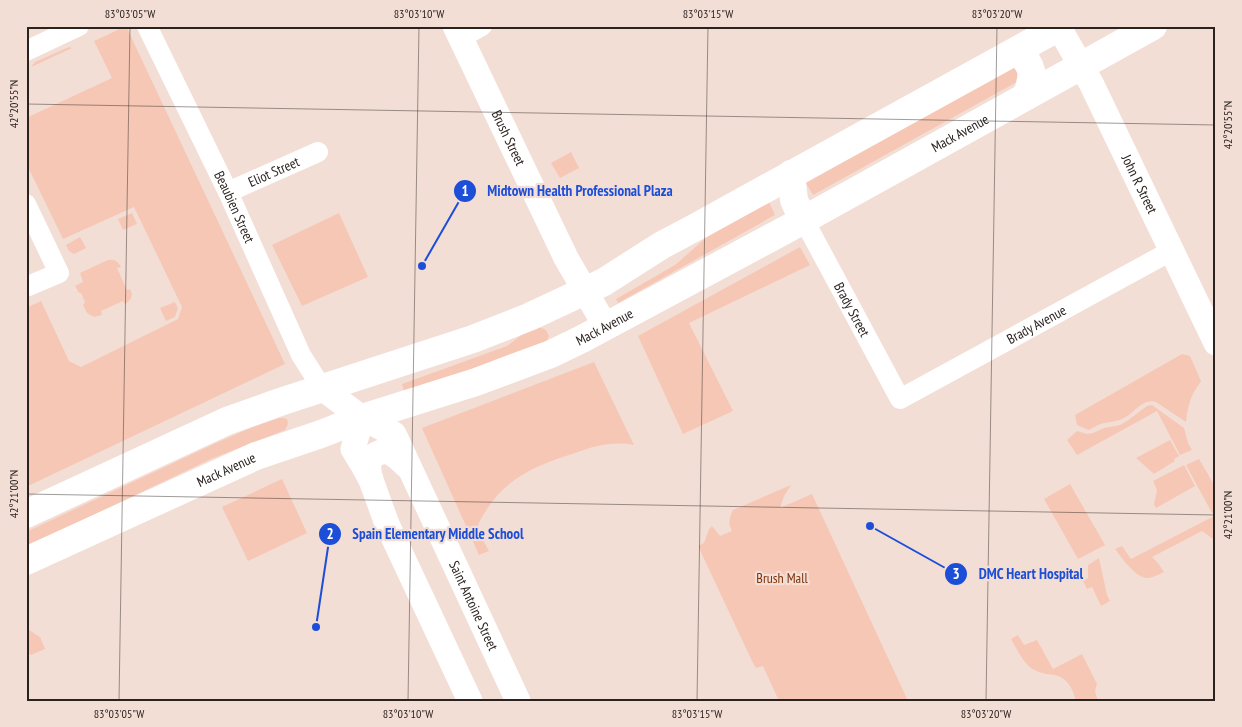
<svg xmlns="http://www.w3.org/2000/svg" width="1242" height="727" viewBox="0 0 1242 727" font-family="'PT Sans Narrow',sans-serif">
	<rect width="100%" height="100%" fill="#f3ded5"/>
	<path fill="#f6c7b5" d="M126,26L285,364L26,487V308L41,301L69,361L81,367L178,319L182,307L134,207L63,239L26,163V118L112,78L94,41Z
		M69,47L72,48L31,67L35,62Z
		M1014,67L1020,68L1022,79L813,195L806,183Z
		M571,152L579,168L560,178L551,163Z
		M769,202L775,215L618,303L616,299L675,265L707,237Z
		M132,213L137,224L123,230L118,219Z
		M339,213L368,277L302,306L272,245Z
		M80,237L86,248L74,254L69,251L66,245Z
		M800,247L810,265L689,323L733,411L683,434L638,336Z
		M108,260C114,259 118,261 121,267L117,268L127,290L130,289C134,296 131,300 125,304L123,301L101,311L102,315L94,317L87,313L83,305L85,302L81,293H79L75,286L83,282L80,273Z
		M175,302L178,308L175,317L166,321L160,308Z
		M539,327L546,330L549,336L546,343L405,394L402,384L507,346L527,331Z
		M1182,354L1190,356L1201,381C1199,385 1196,388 1194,392C1189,401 1187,412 1186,422L1156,402C1142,398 1135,413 1124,418C1118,421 1111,422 1104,423C1099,424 1094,427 1089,430L1077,425L1075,415Z
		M594,362L634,445C612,441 595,446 575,453C540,464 507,477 487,509C484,514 479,521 478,526C478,532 486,545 489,551L479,555L422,428Z
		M1152,405L1184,428L1188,443L1192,450L1180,455L1157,411L1077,455L1067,440L1077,431L1087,434L1093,433L1104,428L1120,425L1127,421L1147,406Z
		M279,418H284L287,419L288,424L285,430L211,459L26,547V532L216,443L253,427Z
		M1170,440L1179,456L1174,459L1175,461L1154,474L1136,458Z
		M1199,459L1216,488V511L1212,513L1186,465Z
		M1184,465L1195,486L1156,508L1154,504L1157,490L1153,481Z
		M282,479L307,533L248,561L222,507Z
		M1070,484L1105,545L1078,559L1044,499Z
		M791,485L784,496L780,508L812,494L908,701H779L763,666L756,668L752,661L698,546L704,543L709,529L712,526L720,536L732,531C728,523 729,518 733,510Z
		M1216,515V541L1202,531L1152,557L1158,563L1164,572C1159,574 1154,577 1149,578C1137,580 1121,557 1115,549L1122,546L1131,559Z
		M1099,558L1107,595L1110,601L1101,606L1092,587L1087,589L1083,581L1088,578V565Z
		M26,628L40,637L45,649L31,655L26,652Z
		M1018,635L1024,645L1037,640L1053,669L1082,654L1097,684L1095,691L1098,701H1076C1073,689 1067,677 1054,675C1046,674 1039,673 1031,668C1022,661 1017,649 1011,639Z"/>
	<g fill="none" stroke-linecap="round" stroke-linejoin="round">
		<g stroke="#fff" stroke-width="20">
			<path id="s1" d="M147,26L228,192L301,355L322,388"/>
			<path d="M460,38L482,26"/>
			<path d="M26,51L79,26"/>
			<path id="s2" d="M228,192L318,152"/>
			<path d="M26,204L59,273L26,287"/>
			<path id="s3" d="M803,220L812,235L900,399L1171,251"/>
		</g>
		<g stroke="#fff" stroke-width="25">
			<path id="s4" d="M455,26L566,258L606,327"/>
			<path id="s5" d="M1058,26L1091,83L1216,343"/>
			<path id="s6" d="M322,388L362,418L394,434L518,701"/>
			<path d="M362,418L353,449L364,467L371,480L387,524L470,701"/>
			<path d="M371,480C370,476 368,469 369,464C370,455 382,449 391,453C397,456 403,463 409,468"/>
		</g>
		<g stroke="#fff" stroke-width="28">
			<path d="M1018,50C1034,69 1034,72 1027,95"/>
			<path d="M791,174L794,200L803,220"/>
			<path d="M26,514L227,421L280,402L473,339L529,317L604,282L662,245L696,227L1061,26"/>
			<path id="s7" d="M26,561L256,456L321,434L362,418L476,382L551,354L582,339L789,228L1153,26"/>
		</g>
	</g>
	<path fill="none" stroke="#2b2320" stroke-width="1" stroke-opacity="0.45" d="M26,104L1216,125M26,494L1216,515M119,701L130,26M408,701L419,26M697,701L708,26M986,701L997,26"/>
	<g text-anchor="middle" stroke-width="4.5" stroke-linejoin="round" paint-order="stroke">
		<g font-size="14" fill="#2b2320" stroke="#f3ded5">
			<text dy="5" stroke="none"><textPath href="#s7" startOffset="1030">Mack Avenue</textPath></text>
			<text dy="5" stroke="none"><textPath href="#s4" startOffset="124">Brush Street</textPath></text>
			<text dy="5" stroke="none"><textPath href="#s2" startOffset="50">Eliot Street</textPath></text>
			<text dy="5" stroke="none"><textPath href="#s5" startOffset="178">John R Street</textPath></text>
			<text dy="5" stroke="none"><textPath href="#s1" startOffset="201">Beaubien Street</textPath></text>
			<text dy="5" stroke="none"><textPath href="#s3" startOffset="102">Brady Street</textPath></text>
			<text dy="5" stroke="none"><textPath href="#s3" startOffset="359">Brady Avenue</textPath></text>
			<text dy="5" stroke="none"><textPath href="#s7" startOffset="625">Mack Avenue</textPath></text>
			<text dy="5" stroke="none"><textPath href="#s7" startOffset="220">Mack Avenue</textPath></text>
			<text dy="5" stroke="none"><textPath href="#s6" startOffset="275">Saint Antoine Street</textPath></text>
		</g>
		<g font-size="14" fill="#7f310b" stroke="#f3ded5">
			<text x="782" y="583">Brush Mall</text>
		</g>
	</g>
	<path fill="none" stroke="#1d4ed8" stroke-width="2" d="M422 266L465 191M316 627L330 534M870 526L956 574"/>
	<g fill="#1d4ed8" stroke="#f3ded5" stroke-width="2">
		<circle cx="422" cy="266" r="5"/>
		<circle cx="316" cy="627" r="5"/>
		<circle cx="870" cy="526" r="5"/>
		<circle cx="465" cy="191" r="12"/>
		<circle cx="330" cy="534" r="12"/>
		<circle cx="956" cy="574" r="12"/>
	</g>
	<g font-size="15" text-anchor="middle" font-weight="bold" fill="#fff">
		<text x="465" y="196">1</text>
		<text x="330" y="539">2</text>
		<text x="956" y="579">3</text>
	</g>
	<g font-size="15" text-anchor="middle" font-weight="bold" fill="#1d4ed8" stroke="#f3ded5" stroke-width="4.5" stroke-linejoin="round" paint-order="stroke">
		<text x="580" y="196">Midtown Health Professional Plaza</text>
		<text x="438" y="539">Spain Elementary Middle School</text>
		<text x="1031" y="579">DMC Heart Hospital</text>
	</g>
	<rect width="1242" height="727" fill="none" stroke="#f3ded5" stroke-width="55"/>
	<rect x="28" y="28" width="1186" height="672" fill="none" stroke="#2b2320" stroke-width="2"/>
	<g font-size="12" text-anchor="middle" fill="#2b2320">
		<text x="130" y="18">83°03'05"W</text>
		<text x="419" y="18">83°03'10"W</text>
		<text x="708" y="18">83°03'15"W</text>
		<text x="997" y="18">83°03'20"W</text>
		<text transform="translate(14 104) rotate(-90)" y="4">42°20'55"N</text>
		<text transform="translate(1228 125) rotate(-90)" y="4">42°20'55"N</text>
		<text transform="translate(14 494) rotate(-90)" y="4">42°21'00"N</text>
		<text transform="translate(1228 515) rotate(-90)" y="4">42°21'00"N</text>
		<text x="119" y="718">83°03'05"W</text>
		<text x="408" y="718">83°03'10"W</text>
		<text x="697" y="718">83°03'15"W</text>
		<text x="986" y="718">83°03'20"W</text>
	</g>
</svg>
